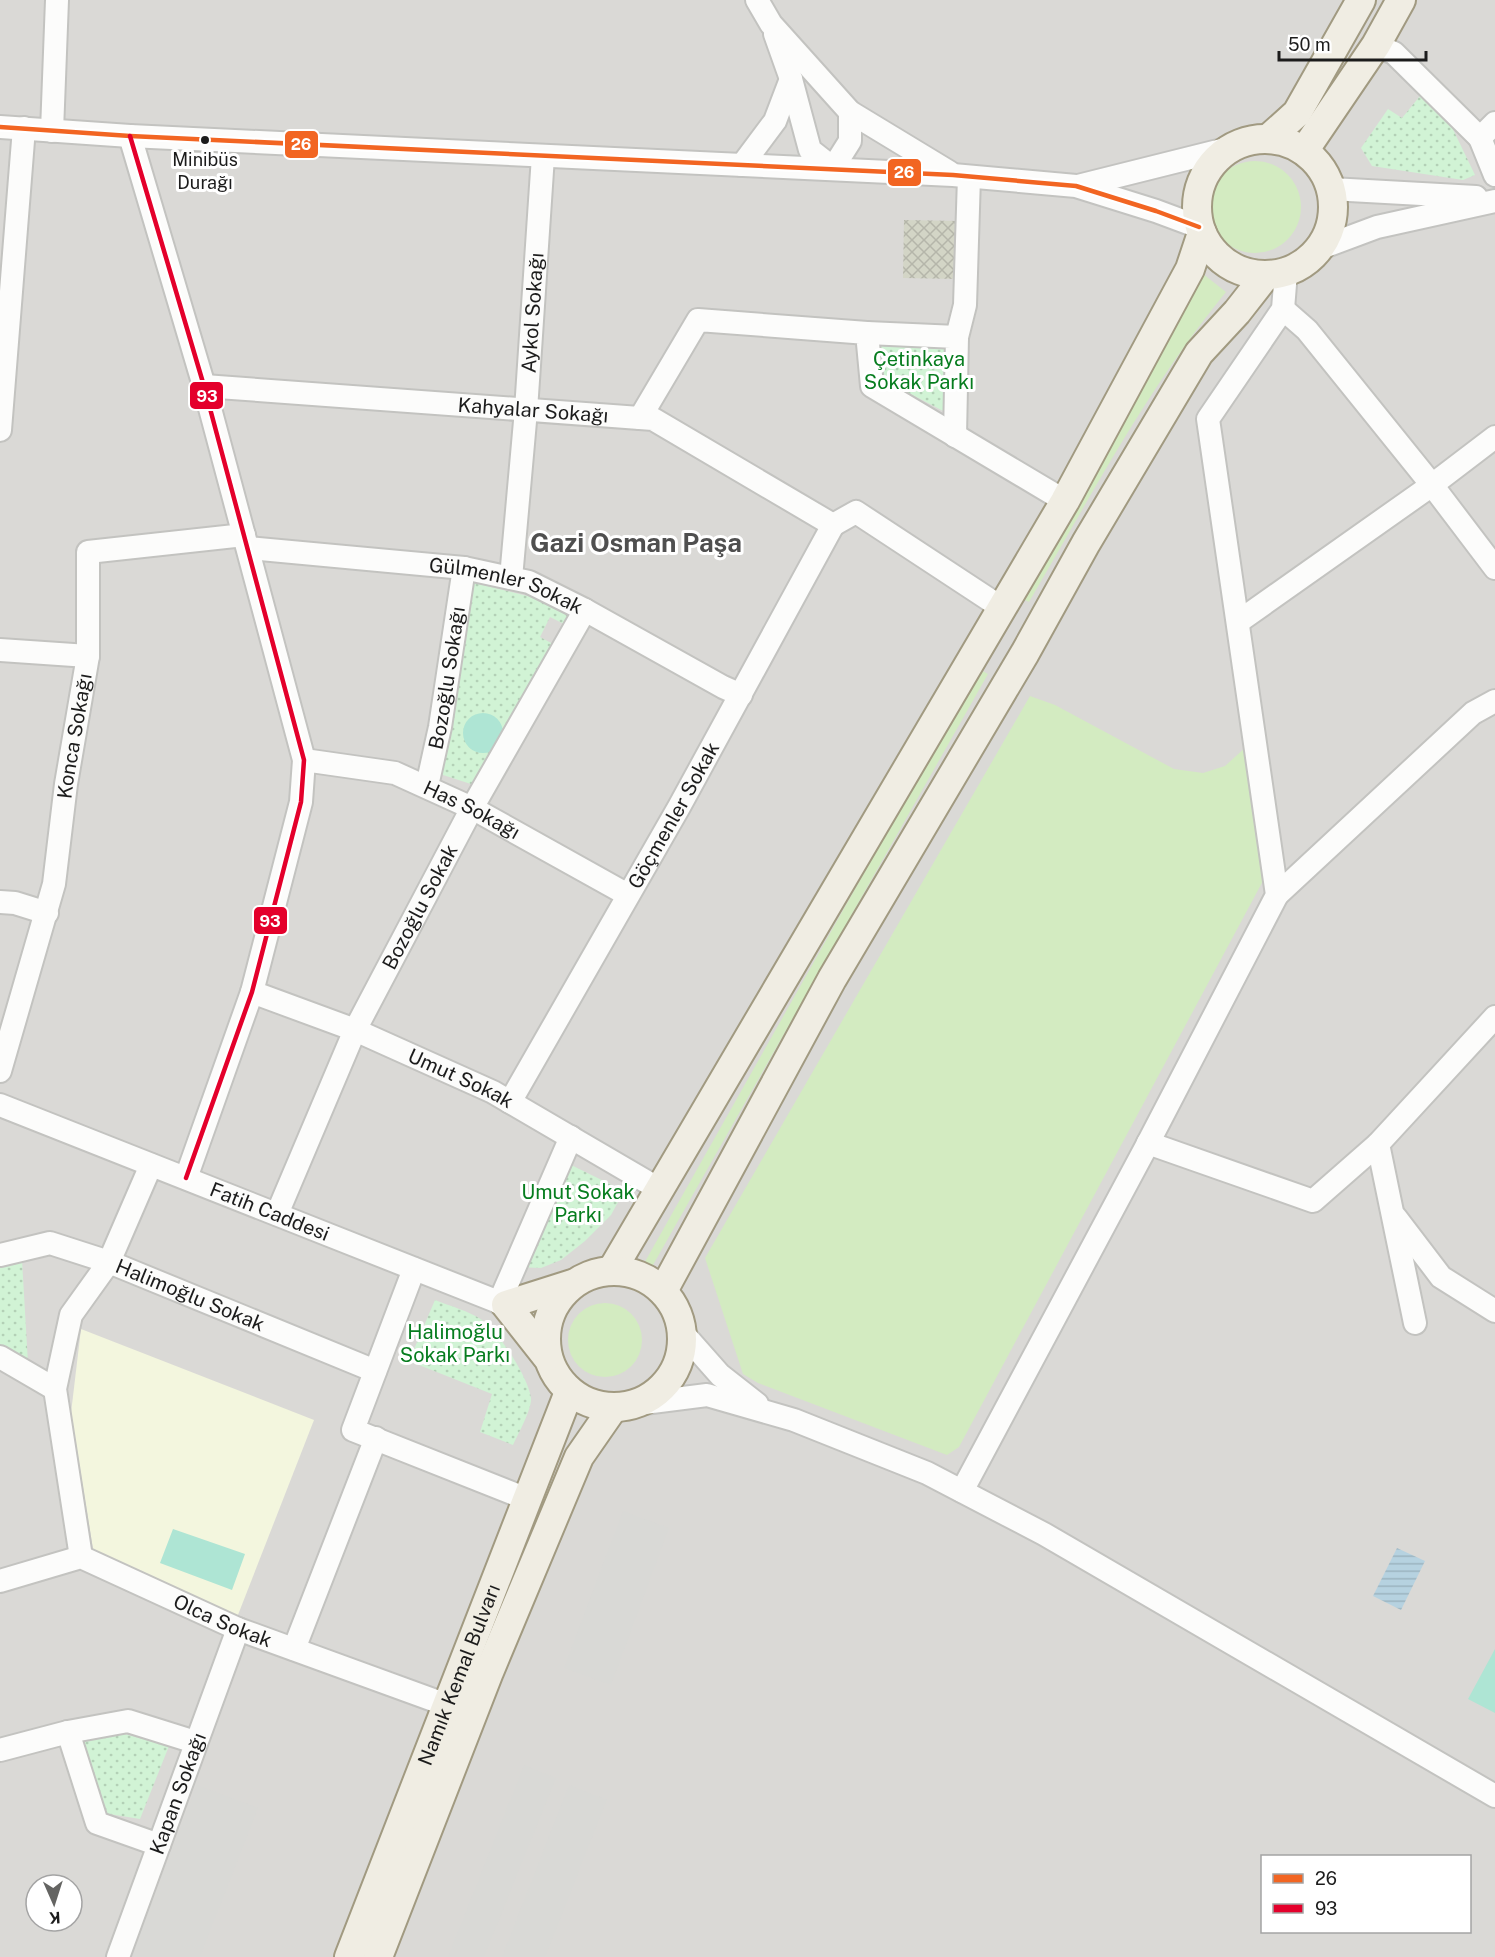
<svg xmlns="http://www.w3.org/2000/svg" width="1495" height="1957" viewBox="0 0 1495 1957" font-family="'Public Sans',sans-serif">
	<defs>
		<pattern id="construction-cross-hatch" width="8" height="8" patternUnits="userSpaceOnUse" patternTransform="scale(1.5)"><rect width="8" height="8" fill="#d3d5c6"/><path d="M0 0l8 8M0 8l8-8" fill="none" stroke="#b5b6aa"/></pattern>
		<pattern id="park-dots" width="8" height="8" patternUnits="userSpaceOnUse" patternTransform="scale(1.5)"><rect width="8" height="8" fill="#d1f3d5"/><path d="M2 2h.1M6 6h.1" fill="none" stroke="#b3d0b6" stroke-width="1.8" stroke-linecap="round"/></pattern>
		<pattern id="water-rules" width="6" height="5" patternUnits="userSpaceOnUse" patternTransform="scale(1.5)"><rect width="6" height="5" fill="#b6d2e0"/><path d="M0 2.5h6" fill="none" stroke="#9cb4c0"/></pattern>
	</defs>
	<rect width="100%" height="100%" fill="#ebeae4"/>
	<path fill="#dad9d6" fill-rule="evenodd" d="M0,0H1495V1957H0ZM1262,1856H1470V1932H1262ZM36,1885H72V1921H36Z"/>
	<path fill="#f3f6de" d="M81,1329L314,1420L236,1620L94,1555L71,1413Z"/>
	<path fill="url(#construction-cross-hatch)" d="M904,220L959,221L958,279L903,278Z"/>
	<path fill="#d3ebc1" d="M1209 207a46 46 0 1 1 92 0a46 46 0 1 1-92 0Z
		M1198,270L1226,292C1148,387 1091,496 1029,602L1020,598Z
		M979,669L988,674L649,1272L642,1267Z
		M1030,696L1055,705L1174,769L1203,773L1225,766L1246,747L1264,879L959,1447L947,1455L758,1383L743,1374L705,1258Z
		M568 1340a37 37 0 1 1 74 0a37 37 0 1 1-74 0Z"/>
	<path fill="url(#park-dots)" d="M1420,96L1448,119L1475,175L1463,180L1372,166L1361,148L1388,109L1402,118Z
		M881,342L948,347L947,413L882,379L878,349Z
		M471,582L552,602L573,612L566,625L550,617L540,637L555,645L477,786L440,774Z
		M563,1161L624,1191L611,1215L585,1241L561,1260L541,1268L517,1267Z
		M22,1260L28,1363L0,1348V1266Z
		M435,1300C450,1306 469,1311 482,1320C498,1330 529,1379 531,1398C532,1409 518,1434 513,1445L480,1432L492,1394L409,1361Z
		M117,1732L169,1746L140,1819L103,1813L81,1738Z"/>
	<path fill="#aee5d4" d="M463 733a20 20 0 1 1 40 0a20 20 0 1 1-40 0Z
		M173,1529L245,1554L232,1590L160,1563Z
		M1495,1649V1713L1468,1699Z"/>
	<path fill="#d9d9d6" d="M623,1511L669,1528L611,1685L564,1668Z
		M524,1765L556,1778L484,1957H448Z
		M197,1785L258,1808L200,1957H131Z
		M569,1785L607,1800L545,1957H502Z"/>
	<path fill="url(#water-rules)" d="M1397,1548L1425,1561L1401,1610L1373,1596Z"/>
	<g fill="none" stroke-linecap="round" stroke-linejoin="round">
		<defs>
			<g id="minor">
				<path d="M757,0L771,24L850,112L949,172"/>
				<path d="M775,34L791,79L810,150L833,168L850,141V112"/>
				<path d="M1376,45L1394,53L1480,138"/>
				<path d="M1495,123L1480,138L1495,175"/>
				<path d="M0,127L130,136L953,175L1076,186L1156,211L1199,227"/>
				<path d="M52,131L57,0"/>
				<path d="M130,136L204,386L304,760L301,802L252,992L186,1178"/>
				<path d="M742,165L775,121L791,79"/>
				<path d="M1078,186L1230,148"/>
				<path d="M1331,189L1476,197"/>
				<path d="M1318,249L1377,227L1495,201"/>
				<path d="M1283,309L1307,330L1432,485L1495,568"/>
				<path d="M867,333L957,337L955,436"/>
				<path d="M957,337L965,305L969,177"/>
				<path id="s1" d="M204,386L653,419L833,525"/>
				<path d="M640,418L698,320L867,333L872,386L1065,501"/>
				<path d="M0,430L24,128"/>
				<path d="M833,525L856,512L1002,608"/>
				<path id="s2" d="M248,548L464,568L529,582L585,610L723,687L741,695"/>
				<path id="s3" d="M511,578L526,410L543,156"/>
				<path d="M1238,622L1432,485L1495,437"/>
				<path d="M0,650L88,656"/>
				<path id="s4" d="M304,760L395,773L472,808L628,895"/>
				<path id="s5" d="M427,786L440,727L464,568"/>
				<path d="M1277,895L1473,713L1495,701"/>
				<path d="M0,902L15,903L47,913"/>
				<path id="s6" d="M252,992L355,1030L493,1092L659,1189"/>
				<path id="s7" d="M0,1071L54,884L66,784L88,656V552L244,535"/>
				<path id="s8" d="M510,1102L679,807L833,525"/>
				<path id="s9" d="M0,1105L506,1305"/>
				<path d="M1148,1143L1313,1201L1378,1144L1495,1017"/>
				<path d="M1378,1144L1415,1323"/>
				<path id="s10" d="M277,1214L355,1030L472,808L585,610"/>
				<path d="M1396,1218L1441,1277L1495,1311"/>
				<path id="s11" d="M0,1255L50,1243L109,1262L375,1371"/>
				<path d="M414,1269L353,1430L527,1499"/>
				<path d="M499,1303L571,1137"/>
				<path d="M682,1332L720,1375L757,1404"/>
				<path d="M0,1357L55,1389"/>
				<path d="M636,1404L707,1395L794,1420L927,1473L1044,1534L1495,1796"/>
				<path d="M962,1491L1145,1149L1277,895L1208,419L1283,309L1286,272"/>
				<path d="M81,1557L55,1389L71,1315L109,1262L151,1165"/>
				<path id="s12" d="M0,1581L81,1557L238,1629L447,1705"/>
				<path d="M294,1649L376,1438"/>
				<path d="M68,1732L97,1823L159,1845"/>
				<path d="M0,1750L68,1732L128,1721L195,1742"/>
				<path id="s13" d="M118,1957L238,1629"/>
			</g>
			<g id="major">
				<path d="M1268,139L1297,113L1361,0"/>
				<circle cx="1265" cy="207" r="68"/>
				<path d="M1304,151L1376,45L1401,0"/>
				<path d="M612,1270L1065,501L1190,269L1202,233"/>
				<circle cx="614" cy="1339" r="68"/>
				<path d="M663,1291L832,979L1025,653L1086,543L1199,353L1237,312L1266,275"/>
				<path d="M547,1357L506,1305L572,1284"/>
				<path id="s14" d="M349,1957L569,1392"/>
				<path d="M378,1957L489,1672L579,1457L613,1408"/>
			</g>
		</defs>
		<use href="#minor" stroke="#c3c3c0" stroke-width="26"/>
		<use href="#major" stroke="#a19a81" stroke-width="32"/>
		<use href="#minor" stroke="#fcfcfb" stroke-width="22"/>
		<use href="#major" stroke="#f0ede3" stroke-width="28"/>
		<defs>
			<path id="bus-1" d="M0,127L130,136L953,175L1076,186L1156,211L1199,227"/>
			<path id="bus-2" d="M130,136L204,386L304,760L301,802L252,992L186,1178"/>
		</defs>
		<use href="#bus-1" stroke="#fff" stroke-width="9"/>
		<use href="#bus-2" stroke="#fff" stroke-width="9"/>
		<use href="#bus-1" stroke="#f26522" stroke-width="4.5"/>
		<use href="#bus-2" stroke="#e4002b" stroke-width="4.5"/>
	</g>
	<circle fill="#1c1c1c" stroke="#fff" stroke-width="2" cx="205" cy="140" r="5"/>
	<g text-anchor="middle" stroke-width="6" stroke-linejoin="round" paint-order="stroke">
		<g font-size="18" fill="#1c1c1c" stroke="#fff">
			<text x="205" y="166">Minibüs<tspan x="205" dy="23">Durağı</tspan></text>
		</g>
		<g font-size="20" fill="#1c1c1c" stroke="#fff">
			<text dy="7" stroke="none"><textPath href="#s3" startOffset="266">Aykol Sokağı</textPath></text>
			<text dy="7" stroke="none"><textPath href="#s1" startOffset="330">Kahyalar Sokağı</textPath></text>
			<text dy="7" stroke="none"><textPath href="#s2" startOffset="262">Gülmenler Sokak</textPath></text>
			<text dy="7" stroke="none"><textPath href="#s5" startOffset="110">Bozoğlu Sokağı</textPath></text>
			<text dy="7" stroke="none"><textPath href="#s7" startOffset="344">Konca Sokağı</textPath></text>
			<text dy="7" stroke="none"><textPath href="#s4" startOffset="177">Has Sokağı</textPath></text>
			<text dy="7" stroke="none"><textPath href="#s8" startOffset="330">Göçmenler Sokak</textPath></text>
			<text dy="7" stroke="none"><textPath href="#s10" startOffset="339">Bozoğlu Sokak</textPath></text>
			<text dy="7" stroke="none"><textPath href="#s6" startOffset="226">Umut Sokak</textPath></text>
			<text dy="7" stroke="none"><textPath href="#s9" startOffset="290">Fatih Caddesi</textPath></text>
			<text dy="7" stroke="none"><textPath href="#s11" startOffset="201">Halimoğlu Sokak</textPath></text>
			<text dy="7" stroke="none"><textPath href="#s12" startOffset="240">Olca Sokak</textPath></text>
			<text dy="7" stroke="none"><textPath href="#s14" startOffset="303">Namık Kemal Bulvarı</textPath></text>
			<text dy="7" stroke="none"><textPath href="#s13" startOffset="174">Kapan Sokağı</textPath></text>
		</g>
		<g font-size="20" fill="#077d1f" stroke="#fff">
			<text x="919" y="366">Çetinkaya<tspan x="919" dy="23">Sokak Parkı</tspan></text>
			<text x="578" y="1199">Umut Sokak<tspan x="578" dy="23">Parkı</tspan></text>
			<text x="455" y="1339">Halimoğlu<tspan x="455" dy="23">Sokak Parkı</tspan></text>
		</g>
		<g font-size="26" font-weight="bold" fill="#4f4f4f" stroke="#fff">
			<text x="636" y="552">Gazi Osman Paşa</text>
		</g>
	</g>
	<g stroke="#fff" stroke-width="2">
		<rect x="284" y="130" width="35" height="29" rx="6" fill="#f26522"/>
		<rect x="887" y="158" width="35" height="29" rx="6" fill="#f26522"/>
		<rect x="189" y="381" width="35" height="29" rx="6" fill="#e4002b"/>
		<rect x="253" y="906" width="35" height="29" rx="6" fill="#e4002b"/>
	</g>
	<g font-size="16" text-anchor="middle" font-weight="bold" fill="#fff">
		<text x="301" y="150">26</text>
		<text x="904" y="178">26</text>
		<text x="207" y="402">93</text>
		<text x="270" y="927">93</text>
	</g>
	<rect x="1261" y="1855" width="210" height="78" fill="#ffffff" stroke="#a4a4a4" stroke-width="1.5"/>
	<rect x="1273" y="1874" width="30" height="9" fill="#f26522" stroke="#a4a4a4" stroke-width="1.5"/>
	<text x="1315" y="1885" font-size="18" fill="#1c1c1c">26</text>
	<rect x="1273" y="1904" width="30" height="9" fill="#e4002b" stroke="#a4a4a4" stroke-width="1.5"/>
	<text x="1315" y="1915" font-size="18" fill="#1c1c1c">93</text>
	<g transform="translate(54 1903) rotate(177)"><circle r="28" fill="#ffffff" stroke="#a4a4a4" stroke-width="1.5"/>
	<path d="M0-4.5L10 22L0 15L-10 22Z" fill="#646462"/>
	<text y="-9" font-size="16" font-weight="bold" text-anchor="middle" fill="#1c1c1c">K</text>
	</g>
	<path d="M1279 51v9h147v-9" fill="none" stroke="#1c1c1c" stroke-width="3"/>
	<text x="1288" y="51" font-size="18" fill="#1c1c1c" stroke="#ffffff" stroke-width="4.5" paint-order="stroke">50 m</text>
</svg>
